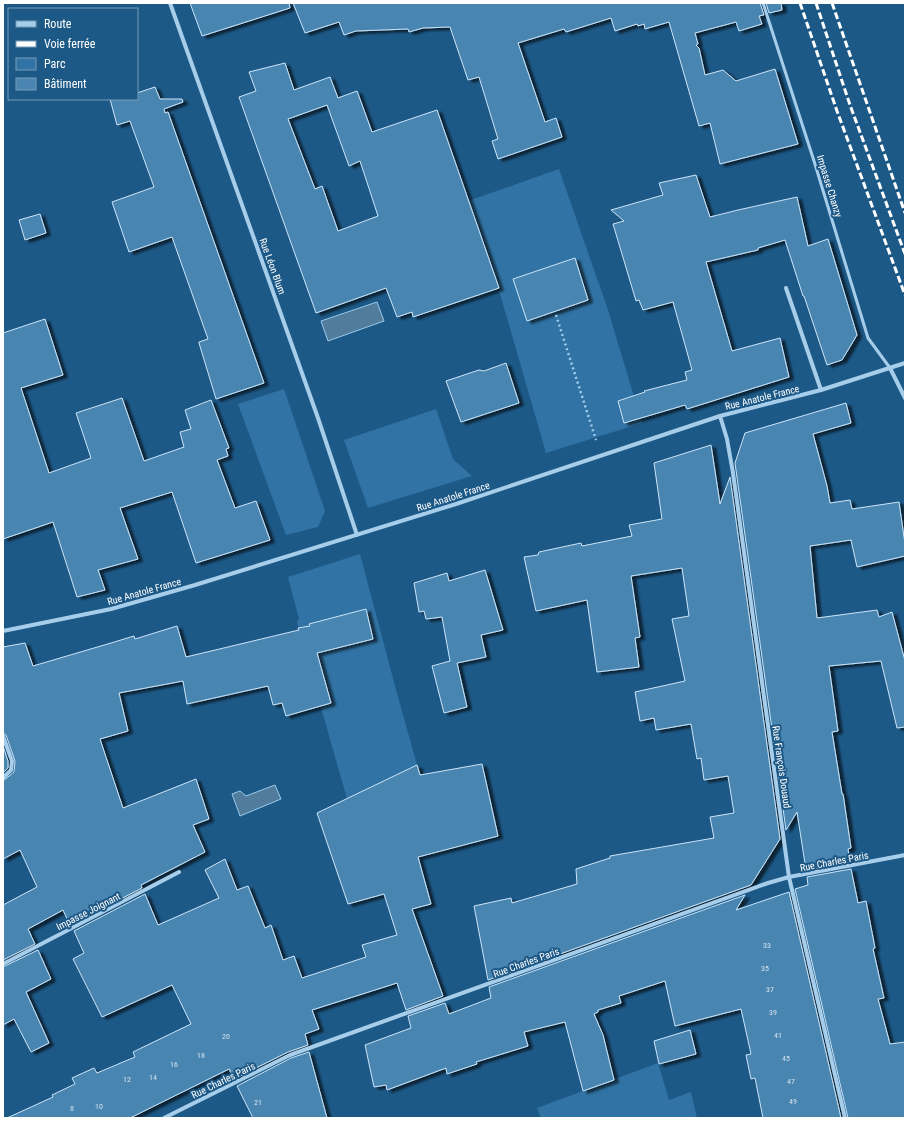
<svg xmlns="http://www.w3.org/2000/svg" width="908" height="1121" viewBox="0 0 908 1121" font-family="'Roboto Condensed',sans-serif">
	<defs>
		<filter id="shadow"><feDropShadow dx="4.5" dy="2.5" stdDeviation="1" flood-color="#0009"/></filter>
	</defs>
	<rect width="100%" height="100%" fill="#1d5987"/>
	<path fill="#3073a4" d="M559,169L608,310L642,423L546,453L494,273L468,201Z
		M284,389L325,511L318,527L286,535L238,404Z
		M436,409L453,459L472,476L368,508L344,440Z
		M360,554L395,686L417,765L347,799L299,630L297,622L299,619L288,577Z
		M658,1063L669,1100L691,1092L697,1118H541L537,1108Z"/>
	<path fill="#517c9c" stroke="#99cbed" d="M377,302L384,321L328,341L321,321Z
		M275,785L281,799L240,816L232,794L240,791L246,796Z"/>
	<path fill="#4a85b1" stroke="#cbe5f8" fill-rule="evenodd" filter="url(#shadow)" d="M190,3H289L290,8L202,36Z
		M293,3H760L764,15L759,16L762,24L739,31L736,22L695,33L698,44L696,45L699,48L705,75L723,70L736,81L775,69L798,144L720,164L710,123L699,126L669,22L645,29L644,24L638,26L637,24L615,31L611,18L566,32L564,29L518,43L545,122L556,118L562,137L498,159L492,141L498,139L479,77L468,80L450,27L423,28L409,32L408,29L356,31L344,35L339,22L305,33Z
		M766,3H781L782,10L769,13Z
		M285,63L294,90L330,77L338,98L357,91L372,132L437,110L499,288L413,317L412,312L397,317L386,288L316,313L239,97L256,91L249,72ZM327,105L349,166L360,161L378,216L338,231L322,186L315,189L288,119Z
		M155,87L160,99H182L183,102L164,109L165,113L168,112L264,383L216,399L199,343V342L208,339L172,237L129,252L112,202L154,187L130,121L117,125L110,99H137V93Z
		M696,175L710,217L738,210L797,197L808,246L828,239L857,335L842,360L827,365L804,296H803L785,240L758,248V250L706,262L732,351L780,338L789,377L687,409L685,405L624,423L618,401L645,392L644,391L687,380L685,372L692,370L673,302L643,310L639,300L636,301L613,224L624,221L611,210L663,195L659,183Z
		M40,214L46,233L25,240L19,220Z
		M575,258L588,300L527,321L513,279Z
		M45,319L63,375L21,388L49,473L91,458L76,413L122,398L144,461L184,447L180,432L191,429L185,410L211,400L229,448L226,449L228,456L217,460L235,508L256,501L270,540L196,563L172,492L120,508L138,559L98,570L105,590L77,597L53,522L3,539V333Z
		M506,363L519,403L461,422L446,381L479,370L484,371Z
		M846,403L851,423L813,434L827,486L830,503L850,500L852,509L899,502L905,544V556L857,567L851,540L810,546L817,618L877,610L879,617L892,612L905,661V727L897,728L881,661L829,666L838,731L832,732L842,794H843L851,848L848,849L850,862L806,870L797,812L786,830L735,463L745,433Z
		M711,445L720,504L730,477L780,839L751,885L488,980L474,906L511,898L512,903L577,884L576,869L610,858V856L714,838L710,817L734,813L728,776L704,780L701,758L697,759L691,724L656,730L654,718L640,721L635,692L685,681L672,619L689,616L682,568L631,576L640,637L635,638L639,667L597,672L587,600L536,611L524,557L538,555L539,552L581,543L582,546L632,536L629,525L662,519L654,463Z
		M485,570L503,630L481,635L486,657L457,663L467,707L444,713L432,666L450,661L442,617L426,619L424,611L419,612L414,583L447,573L449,581Z
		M366,609L373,639L317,653L331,703L286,716L282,703L273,705L268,686L187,704L183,681L119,693L128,731L100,739L123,808L196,779L209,819L193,825L205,852L141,885L142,888L70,925L63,910L28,929L35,944L3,960V905L37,887L20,850L3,859V781L14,772L15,761L6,735L3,733V647L25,643L33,666L111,643L134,636L135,639L177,626L186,657L299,630L298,628L310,626L309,624Z
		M3,746L8,761V768L3,773Z
		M482,764L498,836L418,857L431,904L412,909L443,996L406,1010L397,983L312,1010L319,1029L305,1034L308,1045L288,1052L234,1079L229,1069L130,1118H7L53,1097L52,1095L75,1084L72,1078L94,1068L97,1073L135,1057L133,1052L191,1024L172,985L102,1017L73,959L84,953L74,931L145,894L158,925L219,898L205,870L225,859L237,890L248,886L265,928L271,925L283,960L294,956L302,978L366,957L362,945L397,935L384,894L348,904L317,813L417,765L420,775Z
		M851,869L858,903L866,901L875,948L873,949L884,998L878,999L890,1044L905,1042V1118H848L795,889L808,885L807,877Z
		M789,892L841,1118H763L755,1078L751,1079L746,1055L751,1054L741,1009L675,1026L665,981L619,996L621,1003L598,1010V1012L594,1014L603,1035L614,1080L583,1091L565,1022L524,1032L528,1046L476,1062L477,1064L447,1074L446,1068L387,1090L386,1085L374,1087L365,1045L411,1028L408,1016L445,1003L449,1014L491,998L489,987L745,895L736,910Z
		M38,950L51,979L26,992L49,1043L31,1052L14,1019L3,1025V967Z
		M690,1030L696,1054L659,1064L654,1041Z
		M309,1052L327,1118H253L237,1086L291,1058Z"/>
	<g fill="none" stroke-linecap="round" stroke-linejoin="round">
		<path stroke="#a6ceeb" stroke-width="2.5" stroke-dasharray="2 3" stroke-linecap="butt" d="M556,315L596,440"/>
		<path stroke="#a6ceeb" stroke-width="3" d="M763,3L814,161L868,338L890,368"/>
		<path stroke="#a6ceeb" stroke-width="4" d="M170,3L318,418L357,535
			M786,288L821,390
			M890,368L905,398
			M720,416L727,439L733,473L789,877L845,1118
			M3,631L111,609L195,585L456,504L720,416L821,390L905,363
			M3,736L12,761L11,770L3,778
			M3,964L179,872
			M164,1118L290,1055L768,883L789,877L905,855"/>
		<path stroke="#fff" stroke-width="3" stroke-dasharray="7 3" stroke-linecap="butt" d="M800,3L837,111L905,295
			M816,3L850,105L905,254
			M832,3L905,213"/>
	</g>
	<g text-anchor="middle" stroke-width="4" stroke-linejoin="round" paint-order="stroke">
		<g font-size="8" fill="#d2e0ec">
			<text x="767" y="948">33</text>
			<text x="765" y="971">35</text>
			<text x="770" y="992">37</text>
			<text x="773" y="1015">39</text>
			<text x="778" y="1038">41</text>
			<text x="226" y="1039">20</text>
			<text x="201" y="1058">18</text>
			<text x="786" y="1061">45</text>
			<text x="174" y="1067">16</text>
			<text x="153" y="1080">14</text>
			<text x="127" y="1082">12</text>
			<text x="791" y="1084">47</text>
			<text x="793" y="1104">49</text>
			<text x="258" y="1105">21</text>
			<text x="99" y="1109">10</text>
			<text x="72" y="1111">8</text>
		</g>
		<g font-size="10" fill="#fff" stroke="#1d5987">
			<text transform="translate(830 186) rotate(73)" y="4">Impasse Chanzy</text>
			<text transform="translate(273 266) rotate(70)" y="4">Rue Léon Blum</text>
			<text transform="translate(762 397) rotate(-14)" y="4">Rue Anatole France</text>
			<text transform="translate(453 496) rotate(-18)" y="4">Rue Anatole France</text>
			<text transform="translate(144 591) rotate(-16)" y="4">Rue Anatole France</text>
			<text transform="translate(782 767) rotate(82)" y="4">Rue François Douaud</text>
			<text transform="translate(834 861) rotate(-11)" y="4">Rue Charles Paris</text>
			<text transform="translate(88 911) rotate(-27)" y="4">Impasse Joignant</text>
			<text transform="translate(526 962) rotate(-20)" y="4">Rue Charles Paris</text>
			<text transform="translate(223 1080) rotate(-26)" y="4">Rue Charles Paris</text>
		</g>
	</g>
	<rect width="908" height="1121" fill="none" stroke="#ffffff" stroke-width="8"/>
	<rect x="8" y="8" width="130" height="92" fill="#1d5987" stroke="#779bb7"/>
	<rect x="16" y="21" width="20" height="6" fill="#a6ceeb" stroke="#779bb7"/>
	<text x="44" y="28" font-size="12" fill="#ffffff">Route</text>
	<rect x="16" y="41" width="20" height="6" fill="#ffffff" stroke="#779bb7"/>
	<text x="44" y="48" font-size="12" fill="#ffffff">Voie ferrée</text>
	<rect x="16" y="58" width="20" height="12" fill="#3073a4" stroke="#779bb7"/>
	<text x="44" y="68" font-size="12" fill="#ffffff">Parc</text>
	<rect x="16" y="78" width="20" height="12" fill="#4a85b1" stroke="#779bb7"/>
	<text x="44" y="88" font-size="12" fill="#ffffff">Bâtiment</text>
</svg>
